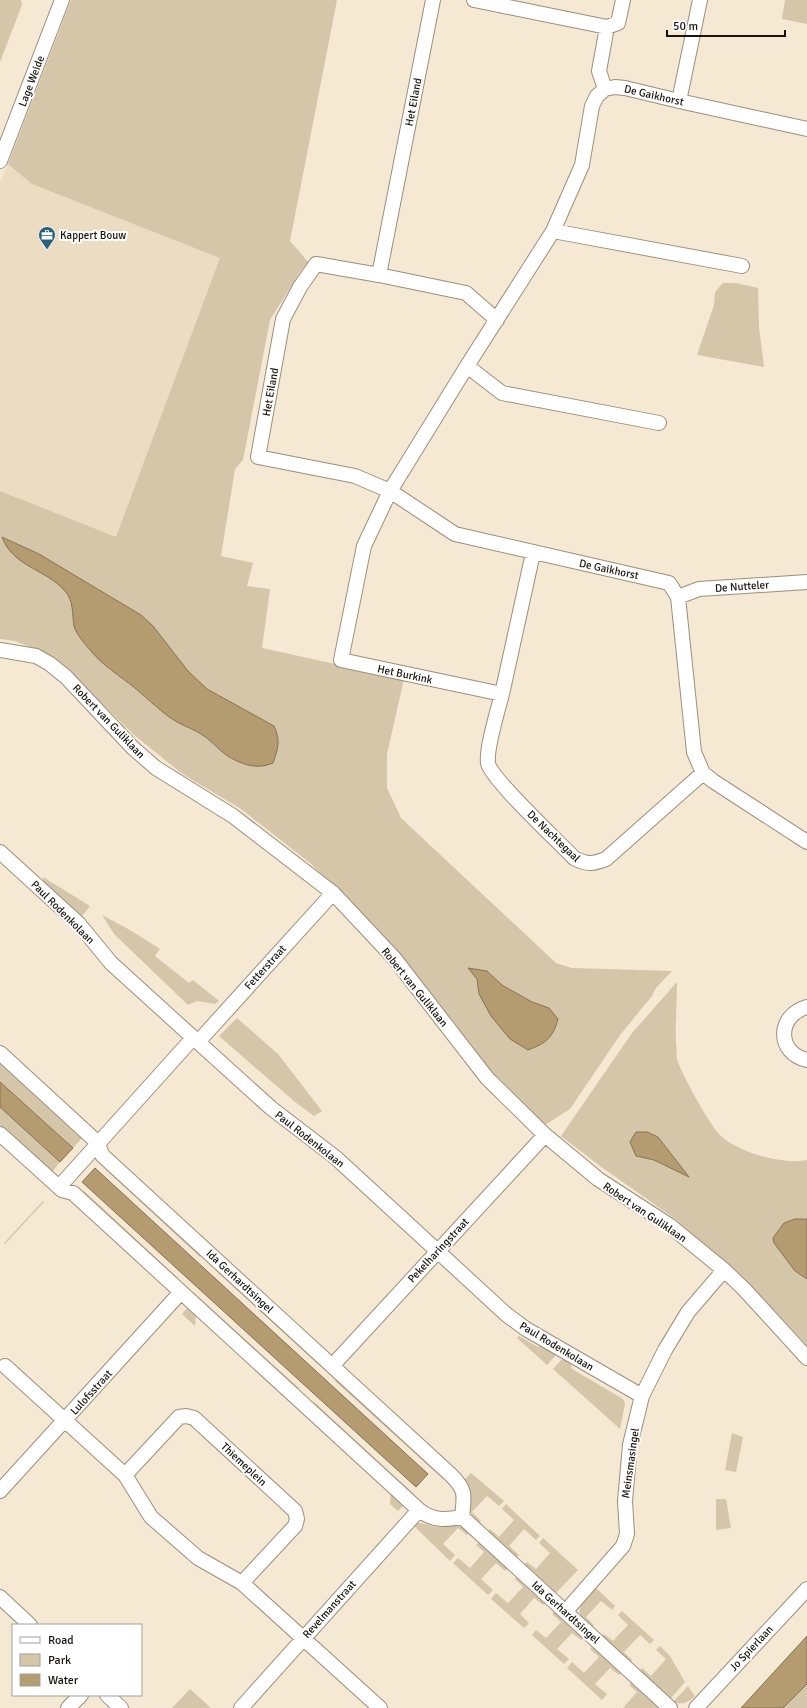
<svg xmlns="http://www.w3.org/2000/svg" width="807" height="1708" viewBox="0 0 807 1708" font-family="Signika,sans-serif">
	<rect width="100%" height="100%" fill="#f5e9d4"/>
	<path fill="#ecdcc1" d="M8,164L237,250L147,555L0,496V183Z"/>
	<path fill="#d5c5a9" fill-rule="evenodd" d="M0,0H21L22,5L0,62Z
		M71,0H337L290,241L309,263L302,269L270,320L243,460L235,469L221,556L253,563L247,586L270,589L262,648L404,679L387,754V788L401,818L556,963L572,968L672,971L656,988L652,996L620,1035L570,1109L545,1125L474,1054L421,982L365,918L310,863L241,809L181,773L133,734L78,680L45,653L15,641L0,639V491L116,537L220,258L32,184L8,164ZM3,537L39,554L141,615L153,626L188,671L207,689L274,726L231,759L203,735L178,722L157,708L134,687L111,671L92,652L75,627L72,604L67,592ZM469,968L487,971L502,985L532,1002L549,1008L479,994L477,979Z
		M785,0H807V24L782,19Z
		M723,283H736L758,288L759,327L764,367L697,355L714,305L715,292Z
		M43,877L90,906L82,916L43,882Z
		M102,915L130,930L160,949L155,956L189,983L193,980L219,1001L215,1004L197,1001L188,1005L114,934Z
		M677,982C677,1003 675,1023 676,1044C677,1048 676,1054 677,1059C681,1073 710,1126 721,1136C740,1153 782,1165 807,1160V1219L803,1218L795,1271L807,1279V1348L745,1282L674,1218L600,1166L561,1136L632,1033ZM647,1132L658,1137L689,1177L654,1159L637,1157Z
		M237,1018L278,1054L322,1111L314,1116L295,1102L219,1036Z
		M0,1060L82,1138L73,1148L0,1082Z
		M0,1107L60,1162L52,1172L47,1170L0,1127Z
		M109,1168L203,1254L200,1257L106,1170Z
		M84,1191L178,1278L176,1280L81,1194Z
		M43,1201L44,1202L5,1244L4,1243Z
		M217,1267L321,1362L319,1365L215,1270Z
		M195,1294L299,1388L296,1391L193,1296Z
		M189,1306L196,1312L195,1326L182,1314Z
		M519,1336L538,1347L543,1345L557,1354L547,1365L517,1338Z
		M563,1358L570,1362L572,1369L623,1399L625,1404L620,1429L553,1369Z
		M338,1378L446,1477L443,1479L335,1381Z
		M314,1402L415,1495L412,1497L311,1405Z
		M732,1433L743,1437L736,1472L725,1470Z
		M471,1473L504,1501L499,1506L487,1496L472,1512L481,1521L478,1523C467,1512 468,1499 466,1484L464,1480Z
		M391,1490L404,1505L398,1511L390,1504Z
		M716,1499H726L731,1528L716,1530Z
		M506,1504L540,1536L536,1540L524,1529L509,1546L519,1555L516,1558L487,1532L490,1529L499,1537L514,1520L502,1509Z
		M419,1523C426,1523 432,1527 439,1527C455,1528 453,1520 470,1532L467,1535L458,1528L443,1544L455,1555L450,1561L414,1526L416,1524Z
		M543,1538L578,1570L555,1594L524,1565L527,1562L536,1569L550,1553L539,1543Z
		M479,1542L508,1567L505,1571L496,1563L481,1579L493,1590L488,1595L453,1563L458,1558L470,1568L484,1552L476,1545Z
		M517,1576L546,1602L543,1605L534,1598L520,1614L529,1623L524,1628L491,1599L496,1593L508,1603L523,1587L515,1579Z
		M595,1587L615,1606L612,1610L601,1601L586,1617L594,1625L592,1628L584,1621L579,1612L582,1602Z
		M555,1611L584,1637L581,1640L572,1633L557,1649L569,1659L564,1664L532,1635L536,1630L546,1638L561,1622L552,1614Z
		M622,1611L654,1640L650,1644L640,1635L624,1652L632,1660L630,1663L601,1637L604,1634L613,1641L628,1625L618,1615Z
		M593,1646L622,1672L619,1675L610,1668L595,1684L607,1694L602,1700L567,1668L572,1662L584,1673L599,1657L590,1649Z
		M660,1646L670,1656L685,1682L670,1699L639,1672L642,1668L651,1676L666,1659L656,1650Z
		M632,1682L661,1708H623L637,1692L629,1685Z
		M807,1684V1708H783Z
		M688,1686L695,1696C688,1703 682,1705 673,1702Z
		M190,1689L211,1708H172Z"/>
	<path fill="#b49b70" stroke="#857252" d="M2,537L39,554L141,615L153,626L188,671L207,689L274,726C281,741 278,748 273,763C259,769 246,766 233,759C222,754 214,743 204,736C196,730 186,727 177,722C162,713 149,700 135,688C120,676 103,666 91,651C85,644 76,634 74,626C72,614 74,601 65,591C46,569 13,567 2,537Z
		M468,968L487,971L502,985L532,1002L549,1008L558,1019C553,1038 546,1043 528,1050L510,1039L491,1016L479,994L477,979Z
		M0,1082L73,1148L60,1162L0,1107Z
		M636,1132H647L658,1137L689,1177L654,1160L636,1156L630,1142Z
		M95,1168L428,1474L416,1487L82,1182Z
		M795,1219H807V1279L795,1271L774,1243L773,1238L784,1223Z
		M807,1636V1684L783,1708H741Z"/>
	<g fill="none" stroke-linecap="round" stroke-linejoin="round">
		<defs>
			<path id="street" d="M474,0L607,27L599,71L605,89
				M607,27L618,23L623,0
				M679,101L700,0
				M807,129L679,101L625,88L615,87L605,89L597,96L592,106L582,165L553,231L467,366L390,491L455,534L669,583L678,597L694,752L703,773L713,781L807,842
				M0,161L62,0
				M553,231L742,266
				M379,275L433,0
				M497,320L466,293L379,275L316,264L300,287L283,319L258,457L355,476L390,491L364,546L341,660L502,694L533,553
				M467,366L502,393L659,423
				M678,597L699,589L807,582
				M0,650L36,656L50,664L66,677L133,748L156,768L233,816L333,893L394,958L487,1078L545,1135L598,1179L669,1225L724,1270L744,1289L807,1358
				M502,694C498,710 486,748 488,763C490,778 560,843 574,858C587,865 593,864 606,859L703,773
				M0,852L79,924L111,963L198,1042L271,1108L335,1157L507,1315L526,1329L642,1396
				M807,1007C777,1015 776,1053 807,1060
				M198,1042L333,893
				M0,1053L98,1143L102,1155L451,1475C467,1491 464,1496 462,1517C445,1520 433,1521 419,1510L73,1193L62,1190L0,1134
				M59,1187L193,1038
				M5,1366L125,1475
				M332,1366L545,1135
				M0,1491L181,1292
				M462,1517L670,1708
				M242,1583L295,1526L297,1519L295,1511L194,1418L186,1416L179,1417L125,1475L151,1517L198,1558L242,1583L380,1708
				M0,1597L30,1625
				M566,1611L623,1546L627,1534L625,1501L630,1445L642,1396L665,1350L688,1312L724,1270
				M107,1695L121,1708
				M68,1708L81,1695
				M241,1708L419,1510
				M696,1708L807,1589"/>
		</defs>
		<use href="#street" stroke="#9a8f7c" stroke-width="16"/>
		<use href="#street" stroke="#fff" stroke-width="14"/>
	</g>
	<defs>
		<symbol id="office-pin" viewBox="-11 -11 22 30"><path d="M0 17L-7.5 6A9.5 9.5 0 1 1 7.5 6Z" fill="#29617b" stroke="#fff"/><path d="M-6-3h4V-5.5h4V-3h4V5H-6ZM-1-4.5V-3h2v-1.5ZM-6 0V1H6V0Z" fill="#fff"/></symbol>
	</defs>
	<g fill-rule="evenodd">
		<use href="#office-pin" x="37" y="225" width="20" height="27"/>
	</g>
	<g text-anchor="middle" stroke-width="4" stroke-linejoin="round" paint-order="stroke">
		<g font-size="11" fill="#17130c" stroke="#fff">
			<text transform="translate(31 81) rotate(-69)" y="4">Lage Weide</text>
			<text transform="translate(654 95) rotate(13)" y="4">De Gaikhorst</text>
			<text transform="translate(413 102) rotate(-79)" y="4">Het Eiland</text>
			<text transform="translate(270 392) rotate(-80)" y="4">Het Eiland</text>
			<text transform="translate(609 569) rotate(12)" y="4">De Gaikhorst</text>
			<text transform="translate(742 586) rotate(-4)" y="4">De Nutteler</text>
			<text transform="translate(405 674) rotate(12)" y="4">Het Burkink</text>
			<text transform="translate(109 721) rotate(46)" y="4">Robert van Guliklaan</text>
			<text transform="translate(554 836) rotate(44)" y="4">De Nachtegaal</text>
			<text transform="translate(63 912) rotate(45)" y="4">Paul Rodenkolaan</text>
			<text transform="translate(265 967) rotate(-48)" y="4">Fetterstraat</text>
			<text transform="translate(415 987) rotate(51)" y="4">Robert van Guliklaan</text>
			<text transform="translate(310 1139) rotate(38)" y="4">Paul Rodenkolaan</text>
			<text transform="translate(645 1212) rotate(34)" y="4">Robert van Guliklaan</text>
			<text transform="translate(438 1250) rotate(-47)" y="4">Pekelharingstraat</text>
			<text transform="translate(240 1281) rotate(43)" y="4">Ida Gerhardtsingel</text>
			<text transform="translate(557 1346) rotate(31)" y="4">Paul Rodenkolaan</text>
			<text transform="translate(91 1392) rotate(-48)" y="4">Lulofsstraat</text>
			<text transform="translate(630 1463) rotate(-82)" y="4">Meinsmasingel</text>
			<text transform="translate(244 1464) rotate(43)" y="4">Thiemeplein</text>
			<text transform="translate(329 1609) rotate(-48)" y="4">Revelmanstraat</text>
			<text transform="translate(566 1612) rotate(42)" y="4">Ida Gerhardtsingel</text>
			<text transform="translate(751 1648) rotate(-47)" y="4">Jo Spierlaan</text>
		</g>
		<g font-size="11" fill="#17130c" stroke="#fff" text-anchor="start">
			<text x="60" y="239">Kappert Bouw</text>
		</g>
	</g>
	<rect x="12" y="1624" width="130" height="72" fill="#ffffff" stroke="#a2a19e"/>
	<rect x="20" y="1637" width="20" height="6" fill="#ffffff" stroke="#a2a19e"/>
	<text x="48" y="1644" font-size="12" fill="#17130c">Road</text>
	<rect x="20" y="1654" width="20" height="12" fill="#d5c5a9" stroke="#a2a19e"/>
	<text x="48" y="1664" font-size="12" fill="#17130c">Park</text>
	<rect x="20" y="1674" width="20" height="12" fill="#b49b70" stroke="#a2a19e"/>
	<text x="48" y="1684" font-size="12" fill="#17130c">Water</text>
	<path d="M667 30v6h118v-6" fill="none" stroke="#17130c" stroke-width="2"/>
	<text x="673" y="30" font-size="12" fill="#17130c" stroke="#ffffff" stroke-width="3" paint-order="stroke">50 m</text>
</svg>
